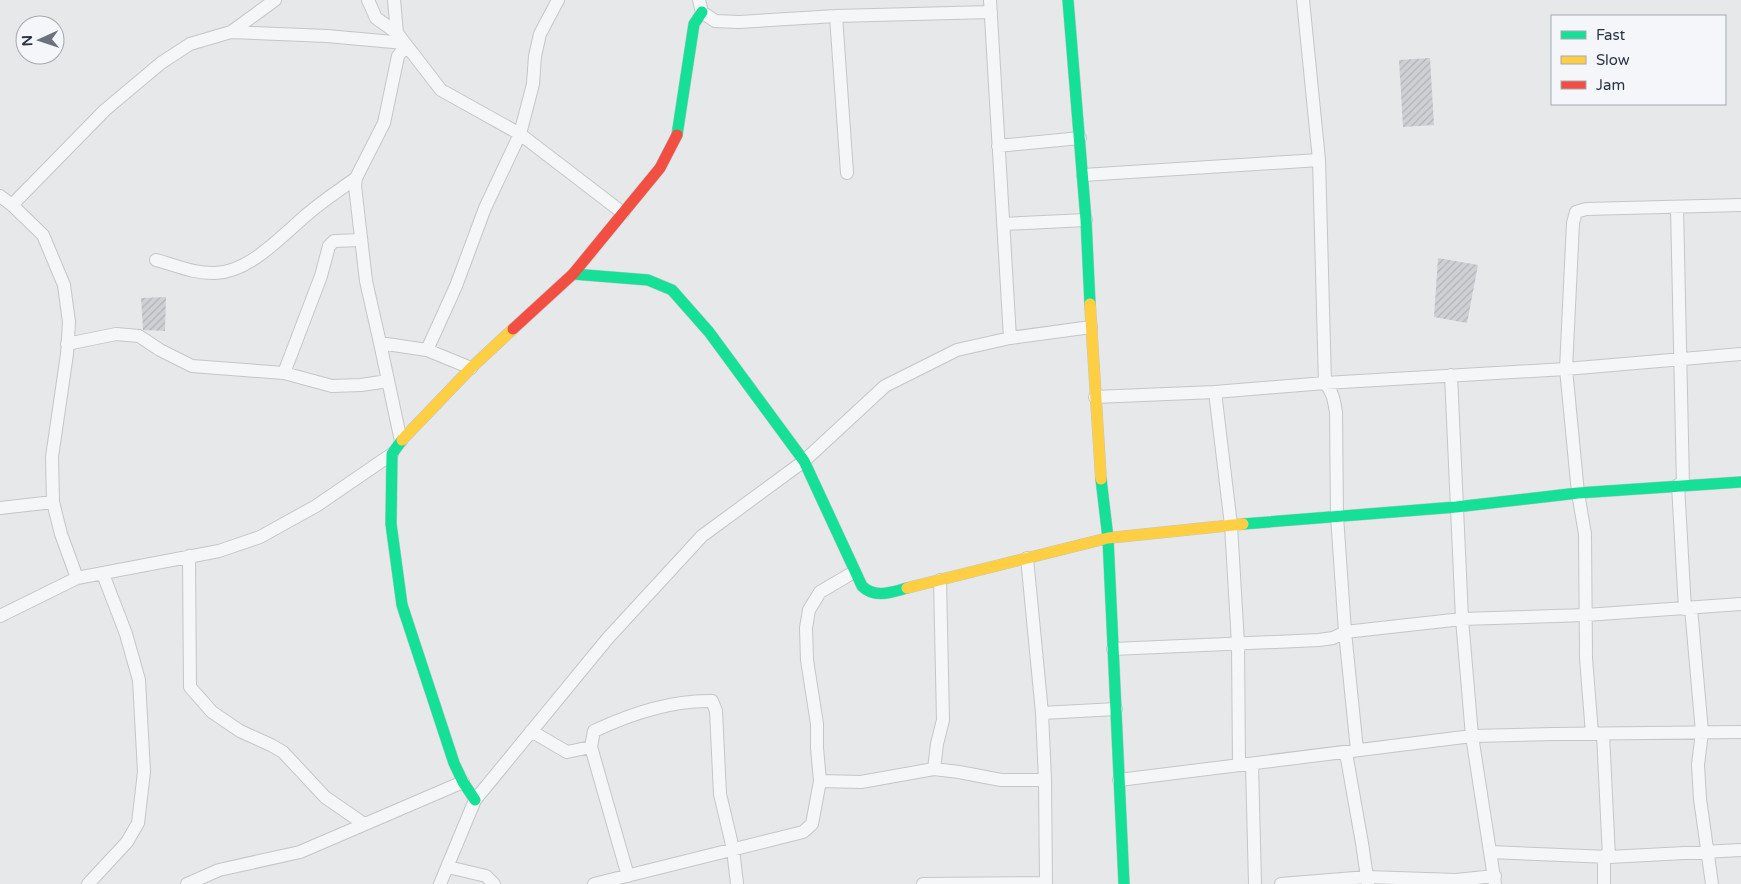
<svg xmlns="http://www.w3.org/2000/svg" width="1741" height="884" viewBox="0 0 1741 884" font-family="'Varela Round',sans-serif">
	<defs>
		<pattern id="building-hatch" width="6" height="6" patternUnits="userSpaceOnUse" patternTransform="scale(1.25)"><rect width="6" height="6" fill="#ced0d3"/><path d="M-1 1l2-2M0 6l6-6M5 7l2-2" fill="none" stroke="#b1b3b6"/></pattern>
	</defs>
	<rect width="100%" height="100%" fill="#e6e8ea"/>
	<path fill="url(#building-hatch)" d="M1430,58L1434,125L1403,127L1399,60Z
		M1438,258L1478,265L1467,323L1434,317Z
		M166,297L165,331L143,330L141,298Z"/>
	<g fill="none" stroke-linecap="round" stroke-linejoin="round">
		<defs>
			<path id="street" d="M368,0L376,18L397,33
				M394,0L397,33L441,90L520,134L623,213
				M699,0L702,12L715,21L739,22L836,16L991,12
				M990,0L1010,338
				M1303,0L1319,160L1325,383C1333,392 1334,401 1336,412L1337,516L1345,632L1357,750
				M836,16L847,173
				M231,32L275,0
				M406,46L398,56L384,123L356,178L355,186L366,281L380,343L427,350L471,368
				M998,146L1080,138
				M1083,175L1319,160
				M0,196L12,205L43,235L64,285L69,322L67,354L52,457L53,502L61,534L77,578
				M12,205L105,110L161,63L190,44L231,32L327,36L404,43
				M1677,207L1683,485
				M1003,224L1086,220
				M156,260C175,265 195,274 215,273C251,272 283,234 310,212C324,200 341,189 356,178
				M380,343L401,441
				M67,344L116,334L139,336L160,350L192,366L284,373L332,386L361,385L388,381
				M427,350L456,286L485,208L520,134L533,84L535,56L540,34L558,0
				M284,373L321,276L329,246L334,241L361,240
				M1451,375L1462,619L1472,736L1495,884
				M1215,392L1231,525L1238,644L1239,764
				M1095,397L1215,392L1325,383L1566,369L1741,354
				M1678,485L1685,609
				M0,508L53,502
				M189,556L190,687L212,712L240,731L271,745L283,752L325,797L364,824
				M1027,558L1042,713L1045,780L1046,884
				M854,572L820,592L809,610L806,628L807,660L817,724V748L820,781L861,782L934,769L959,772L1001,780H1045
				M1691,608L1702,732L1698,765L1700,799L1712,884
				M0,616L77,578L219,551L260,537L316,506L392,454
				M1113,649L1319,640L1333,638L1345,632L1462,619L1586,615L1741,604
				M1042,713L1116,709
				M531,731L567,752L591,747
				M1592,734L1586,658L1585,534L1578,493L1566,369L1573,223L1576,212L1586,209L1741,205
				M1603,734L1609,857
				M1346,753L1362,843L1368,884
				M1252,764L1255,884
				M934,769L937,744L943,720L940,580
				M1119,780L1472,736L1554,734L1741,732
				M1490,852L1609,857L1741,850
				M448,867L486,876L494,884
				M628,876L591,747L594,731C630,714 672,700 712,701L716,711L720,794L733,849L737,884
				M88,884L127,842L138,823L144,772L139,680L126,634L103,574
				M187,884L219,870L300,852L463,782
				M440,884L475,800L608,638L702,536L804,461L885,386L957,350L1010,338L1091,327
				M594,884L803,832L812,824L820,781
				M923,884L1045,883
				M1281,884L1367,877L1456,880L1495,876
				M1604,884V856"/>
			<path id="fast" d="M1068,0L1086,220L1090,304
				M677,135L694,24L702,12
				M573,274L648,280L672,290L709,332L804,461L862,586C875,599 892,592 907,588
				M402,440L392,454L391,524L402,605L454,763L463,782L475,800
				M1101,479L1108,538L1124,884
				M1243,524L1456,507L1578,493L1741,482"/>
			<path id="slow" d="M1090,304L1101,479
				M402,440L471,368L513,329
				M907,588L1108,538L1243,524"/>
			<path id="jam" d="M513,329L573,274L660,168L677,135"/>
		</defs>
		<use href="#street" stroke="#c4c6c8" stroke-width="14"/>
		<use href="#fast" stroke="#c4c6c8" stroke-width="12"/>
		<use href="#slow" stroke="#c4c6c8" stroke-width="12"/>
		<use href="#jam" stroke="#c4c6c8" stroke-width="12"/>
		<use href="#street" stroke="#f5f6f7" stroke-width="12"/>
		<use href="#fast" stroke="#16e098" stroke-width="11"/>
		<use href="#slow" stroke="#ffcf43" stroke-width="11"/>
		<use href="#jam" stroke="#f24e42" stroke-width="11"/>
	</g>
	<rect x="1551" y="15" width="175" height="90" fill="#f4f6f9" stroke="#a4a8b1"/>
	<rect x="1561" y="31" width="25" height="8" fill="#16e098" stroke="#a4a8b1"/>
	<text x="1596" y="40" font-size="15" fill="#2b3445">Fast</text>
	<rect x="1561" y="56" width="25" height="8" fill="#ffcf43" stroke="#a4a8b1"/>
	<text x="1596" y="65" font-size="15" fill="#2b3445">Slow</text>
	<rect x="1561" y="81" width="25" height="8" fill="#f24e42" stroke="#a4a8b1"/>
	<text x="1596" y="90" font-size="15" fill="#2b3445">Jam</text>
	<g transform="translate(40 40) rotate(267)"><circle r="24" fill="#f4f6f9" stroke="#a4a8b1"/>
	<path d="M0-4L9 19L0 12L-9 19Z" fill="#6c737f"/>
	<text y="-8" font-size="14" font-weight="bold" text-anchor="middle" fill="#2b3445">N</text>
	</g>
</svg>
